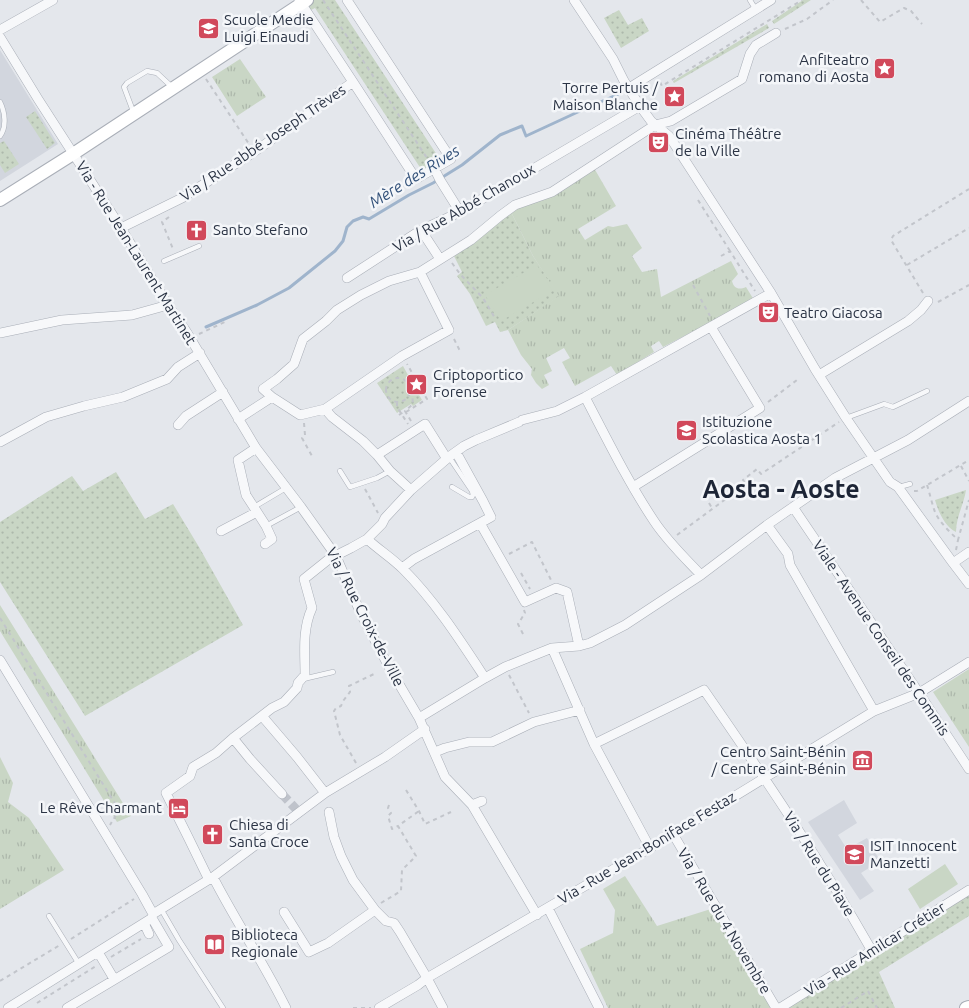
<svg xmlns="http://www.w3.org/2000/svg" width="969" height="1008" viewBox="0 0 969 1008" font-family="Ubuntu,sans-serif">
	<defs>
		<pattern id="grass-dots" width="8" height="8" patternUnits="userSpaceOnUse" patternTransform="scale(1.25)"><rect width="8" height="8" fill="#c9d6c5"/><path d="M2 2h.1M6 6h.1" fill="none" stroke="#adb8ab" stroke-width="1.8" stroke-linecap="round"/></pattern>
		<pattern id="park-tufts" width="24" height="20" patternUnits="userSpaceOnUse" patternTransform="scale(1.25)"><rect width="24" height="20" fill="#c9d6c5"/><path d="M3 7l-1-3M5 7V3M7 7l1-3M15 17l-1-3M17 17v-4M19 17l1-3" fill="none" stroke="#adb8ab"/></pattern>
	</defs>
	<rect width="100%" height="100%" fill="#e4e7ec"/>
	<path fill="#d2d6de" d="M0,50L58,144L0,181Z
		M844,800L857,823L838,835L847,849L867,838L880,861L861,873L874,891L860,900L808,822Z"/>
	<path fill="url(#grass-dots)" d="M299,0H335L441,161L423,172L315,8L307,12Z
		M803,0H811L774,24L772,21Z
		M619,10L628,25L642,18L649,31L621,48L604,18Z
		M767,24L769,28L674,83L673,81Z
		M35,111L55,143L47,149L26,117Z
		M4,141L19,164L5,173L0,165V143Z
		M511,212L533,256L560,296L508,330L500,332L495,322L486,326L470,294L457,276L462,272L453,254Z
		M403,366L422,400L413,406L411,404L397,413L377,383Z
		M116,472L145,519L173,504L199,547L243,625L85,716L0,582V522L72,476L83,491Z
		M966,490C964,504 956,517 956,532C945,527 938,511 935,500Z
		M969,894V916L879,972L895,1008H787Z"/>
	<path fill="url(#park-tufts)" d="M240,59L266,97L237,116L212,77Z
		M594,168L616,206L578,229L585,240L608,226L613,227L627,224L642,248L632,256L642,272L657,269L661,297L731,261L738,274L732,281C734,289 739,290 746,287L754,300L663,347L659,341L651,346L654,352L617,375L611,366L575,386L562,362L570,358L564,348L546,358L552,371L544,375L549,385L542,389L536,383L531,375L532,369L521,355L508,330L559,296L533,256L511,212Z
		M0,605L131,816L117,822L0,631Z
		M969,669V747L933,692Z
		M0,757L13,783L8,802L29,818L64,870L0,909Z
		M625,876L657,926L714,908L772,1008H608L580,949L613,933L615,910L603,889Z"/>
	<path fill="#c9d6c5" d="M537,265L552,291L501,321L485,295Z
		M945,864L958,884L920,909L908,889Z"/>
	<g fill="none" stroke-linecap="round" stroke-linejoin="round">
		<path stroke="#9fb4cc" stroke-width="3" d="M206,327L257,305L289,288L335,251L343,241L347,227L353,221L363,217L369,219L409,195L433,183L462,165L500,135L522,126L526,136L580,111L621,93"/>
		<path stroke="#bfc3cb" stroke-width="9" stroke-dasharray="9 4.5" stroke-linecap="butt" d="M282,794L296,809"/>
		<defs>
			<path id="lane" d="M750,0L756,10
				M0,102C5,112 7,127 0,136
				M133,111L124,87L127,83L147,71L157,73L172,87
				M164,261L199,246
				M846,418L884,404L893,407L927,391
				M449,457L472,491L473,495L472,497H469L452,487
				M340,471L350,487L377,478L390,471
				M899,487L910,484
				M254,507L286,488
				M266,526L301,507
				M303,679L333,672
				M161,909L179,940L223,1008
				M49,916L79,964"/>
			<path id="street" d="M299,0L353,82L416,179L451,159L347,0
				M574,0L613,59L624,81L640,106L651,121L669,136L675,145L771,293L815,369L846,418L890,482L898,487L953,563
				M0,30L53,0
				M0,37L38,99L121,228L168,305L186,331L256,448L301,507L336,556L361,614L389,667L419,718L445,777L472,805L537,915
				M629,88L771,0
				M434,168L440,180L460,212
				M121,228L182,198L254,152L353,82
				M421,230L440,259
				M347,278L421,230L460,212L640,106
				M0,333L62,320L132,315L168,305
				M819,375L908,321L921,310L928,301
				M272,397L263,389L277,379L294,364L303,339L326,321L337,310L361,295L389,281L420,272L471,240L500,216L515,205L552,192L655,125L671,121L742,79L750,54L756,45L776,33
				M585,397C607,439 628,482 654,521C667,541 685,558 701,575
				M325,409L332,417L363,441L377,455L390,471L411,490
				M238,419L272,397L300,415L325,409L402,356L449,330L420,272
				M522,420L557,411L585,397L771,293
				M178,425L186,416L223,392
				M0,442L46,417L84,406L123,397L167,379L178,367L200,353
				M377,455L425,424L447,459
				M633,487L760,408L711,327
				M793,507L919,693L969,769
				M257,512L266,526L272,539L265,544
				M480,523L525,602L556,588L567,592L579,646
				M767,525L788,554L790,565L874,711
				M221,531L257,512L246,495L238,460L256,448
				M367,539C379,550 392,558 403,569C435,601 460,640 485,678
				M969,552L953,563L969,584
				M402,568L414,559L491,517L483,501L456,452
				M552,648L594,744L650,848
				M0,660L142,894L153,914L152,918L169,947L67,1008
				M262,716L297,757L325,793
				M419,718L485,678L505,667L527,658L552,648L579,646L590,643L625,625L701,575L767,525L835,478L908,440L969,401
				M233,738L250,759L282,794
				M594,744L704,690C763,775 821,861 872,951
				M435,752L445,748L469,742H492L534,722L580,710
				M472,805L482,801
				M329,812L334,837L341,856L353,880L375,910L386,921L394,923L400,932L427,978L443,1008
				M673,834L776,1008
				M213,877C236,922 264,963 286,1008
				M209,880L189,839L166,793L190,776L193,767L216,753L233,738L272,708L284,702L297,688L298,683L305,675C305,652 302,630 312,608L304,579L329,559L351,548L367,539L382,524L385,518L411,490L450,456L464,446L476,440L519,422
				M548,908L599,1008
				M284,912L309,952L328,943L375,910
				M153,914L213,877L325,793L385,757L425,729
				M144,923L149,934
				M98,952L114,979
				M8,1008L152,918
				M379,1008L418,985L427,978L650,848L874,711L919,693L969,662
				M780,1008L969,890"/>
			<path id="secondary" d="M0,200L73,154L307,0
				M966,1008L969,1007"/>
		</defs>
		<use href="#lane" stroke="#a9aeb7" stroke-width="5.5"/>
		<use href="#street" stroke="#a9aeb7" stroke-width="10"/>
		<use href="#secondary" stroke="#a9aeb7" stroke-width="14"/>
		<path stroke="#c2c5cb" stroke-width="2" stroke-dasharray="4 4" stroke-linecap="butt" d="M323,0L429,161
			M861,0L880,22L904,8L911,11L922,24
			M785,29L807,19L833,0
			M206,79L249,144
			M660,82L662,86L802,0
			M698,200L730,251
			M169,217L162,222L173,249
			M721,256L730,251L755,291
			M452,263L460,274L483,298L495,318
			M907,265L969,228
			M693,285L710,316
			M923,293L891,240L893,236L969,189
			M938,302L969,285
			M199,334L227,321
			M454,339L460,351
			M386 390a12 12 0 1 1 24 0a12 12 0 1 1-24 0Z
			M412,393L417,391
			M397,402V407L408,424
			M768,402L797,380
			M406,412L427,399L407,364
			M411,421L405,411L413,404L412,393
			M304,423L305,435L302,438L312,456
			M961,466L969,481
			M927,485C930,494 932,504 935,512C940,523 950,532 958,540L969,500
			M365,489L378,513
			M914,491H917L969,460
			M709,503L712,508
			M677,535L746,484L743,480L757,469L761,474L839,422
			M956,550L958,540
			M509,554L532,542L551,580
			M521,573L530,589
			M0,618L119,810L110,825
			M523,634L518,624L525,613L524,610
			M509,675L529,713
			M356,763L340,735L334,711L336,708L341,706L343,701L350,692L349,686L374,674
			M406,790L419,811L425,824L451,812
			M389,805L388,808L391,813L388,816L392,829L398,826
			M381,903L401,891L402,870L416,856L398,826L419,811
			M71,939L134,899
			M111,957L141,939
			M0,981L60,945
			M37,1003L96,966
			M353,1008H371
			M841,1008L868,991L877,1008"/>
		<use href="#lane" stroke="#f7f8fa" stroke-width="4.5"/>
		<use href="#street" stroke="#f7f8fa" stroke-width="9"/>
		<use href="#secondary" stroke="#fff" stroke-width="12"/>
		<path stroke="#c2c5cb" stroke-width="2" stroke-dasharray="4 4" stroke-linecap="butt" d="M399,415L405,411"/>
	</g>
	<defs>
		<symbol id="school-square" viewBox="-11 -11 22 22"><rect x="-9" y="-9" width="18" height="18" rx="4" fill="#d1495b" stroke="#f4f6f9"/><path d="M0-5L7-2L0 1L-7-2ZM-4 1L0 2.5L4 1V4Q0 6-4 4Z" fill="#fff"/></symbol>
		<symbol id="sight-square" viewBox="-11 -11 22 22"><rect x="-9" y="-9" width="18" height="18" rx="4" fill="#d1495b" stroke="#f4f6f9"/><path d="M0-6L1.8-2.2L6-1.7L2.9 1.2L3.7 5.4L0 3.3L-3.7 5.4L-2.9 1.2L-6-1.7L-1.8-2.2Z" fill="#fff"/></symbol>
		<symbol id="theatre-square" viewBox="-11 -11 22 22"><rect x="-9" y="-9" width="18" height="18" rx="4" fill="#d1495b" stroke="#f4f6f9"/><path d="M-5-5.5Q0-4 5-5.5V0Q5 5 0 6Q-5 5-5 0ZM-3.3-2.5H-1v1.5H-3.3ZM1-2.5H3.3v1.5H1ZM-2.8 1Q0 5.5 2.8 1Z" fill="#fff"/></symbol>
		<symbol id="church-square" viewBox="-11 -11 22 22"><rect x="-9" y="-9" width="18" height="18" rx="4" fill="#d1495b" stroke="#f4f6f9"/><path d="M-1.2-6h2.4v3.5h3.3v2.4h-3.3V6h-2.4V-.1h-3.3v-2.4h3.3Z" fill="#fff"/></symbol>
		<symbol id="museum-square" viewBox="-11 -11 22 22"><rect x="-9" y="-9" width="18" height="18" rx="4" fill="#d1495b" stroke="#f4f6f9"/><path d="M0-6L6-3V-2H-6V-3ZM-5-1h2V3h-2ZM-1-1h2V3h-2ZM3-1h2V3H3ZM-6 4H6V6H-6Z" fill="#fff"/></symbol>
		<symbol id="hotel-square" viewBox="-11 -11 22 22"><rect x="-9" y="-9" width="18" height="18" rx="4" fill="#d1495b" stroke="#f4f6f9"/><path d="M-6-4.5h1.5V1H6V5H4.5V3h-9V5H-6ZM-4 0a1.8 1.8 0 1 1 3.6 0ZM.5 0V-2.5h3Q6-2.5 6 0Z" fill="#fff"/></symbol>
		<symbol id="library-square" viewBox="-11 -11 22 22"><rect x="-9" y="-9" width="18" height="18" rx="4" fill="#d1495b" stroke="#f4f6f9"/><path d="M-6-4Q-3-5.5-.7-3.5V5Q-3 3-6 4ZM6-4Q3-5.5 .7-3.5V5Q3 3 6 4Z" fill="#fff"/></symbol>
	</defs>
	<g fill-rule="evenodd">
		<use href="#school-square" x="196" y="16" width="25" height="25"/>
		<use href="#sight-square" x="872" y="56" width="25" height="25"/>
		<use href="#sight-square" x="662" y="84" width="25" height="25"/>
		<use href="#theatre-square" x="646" y="130" width="25" height="25"/>
		<use href="#church-square" x="184" y="218" width="25" height="25"/>
		<use href="#theatre-square" x="756" y="300" width="25" height="25"/>
		<use href="#sight-square" x="404" y="372" width="25" height="25"/>
		<use href="#school-square" x="674" y="418" width="25" height="25"/>
		<use href="#museum-square" x="850" y="748" width="25" height="25"/>
		<use href="#hotel-square" x="166" y="796" width="25" height="25"/>
		<use href="#church-square" x="200" y="822" width="25" height="25"/>
		<use href="#school-square" x="842" y="842" width="25" height="25"/>
		<use href="#library-square" x="202" y="932" width="25" height="25"/>
	</g>
	<g text-anchor="middle" stroke-width="5" stroke-linejoin="round" paint-order="stroke">
		<g font-size="15" fill="#2b3445" stroke="#f4f6f9" text-anchor="start">
			<text x="224" y="25">Scuole Medie<tspan x="224" dy="17">Luigi Einaudi</tspan></text>
			<text x="869" y="65" text-anchor="end">Anfiteatro<tspan x="869" dy="17">romano di Aosta</tspan></text>
			<text x="658" y="93" text-anchor="end">Torre Pertuis /<tspan x="658" dy="17">Maison Blanche</tspan></text>
			<text x="675" y="139">Cinéma Théâtre<tspan x="675" dy="17">de la Ville</tspan></text>
			<text x="213" y="235">Santo Stefano</text>
			<text x="784" y="318">Teatro Giacosa</text>
			<text x="433" y="380">Criptoportico<tspan x="433" dy="17">Forense</tspan></text>
			<text x="702" y="427">Istituzione<tspan x="702" dy="17">Scolastica Aosta 1</tspan></text>
			<text x="846" y="757" text-anchor="end">Centro Saint-Bénin<tspan x="846" dy="17">/ Centre Saint-Bénin</tspan></text>
			<text x="162" y="813" text-anchor="end">Le Rêve Charmant</text>
			<text x="229" y="830">Chiesa di<tspan x="229" dy="17">Santa Croce</tspan></text>
			<text x="870" y="851">ISIT Innocent<tspan x="870" dy="17">Manzetti</tspan></text>
			<text x="231" y="940">Biblioteca<tspan x="231" dy="17">Regionale</tspan></text>
		</g>
		<g font-size="15" fill="#2b3445" stroke="#f4f6f9">
			<text transform="translate(263 143) rotate(-34)" y="5">Via / Rue abbé Joseph Trèves</text>
			<text transform="translate(464 208) rotate(-30)" y="5">Via / Rue Abbé Chanoux</text>
			<text transform="translate(136 253) rotate(58)" y="5">Via - Rue Jean-Laurent Martinet</text>
			<text transform="translate(365 617) rotate(63)" y="5">Via / Rue Croix-de-Ville</text>
			<text transform="translate(881 638) rotate(56)" y="5">Viale - Avenue Conseil des Commis</text>
			<text transform="translate(647 848) rotate(-31)" y="5">Via - Rue Jean-Boniface Festaz</text>
			<text transform="translate(819 864) rotate(58)" y="5">Via / Rue du Piave</text>
			<text transform="translate(724 921) rotate(59)" y="5">Via / Rue du 4 Novembre</text>
			<text transform="translate(875 949) rotate(-32)" y="5">Via - Rue Amilcar Crétier</text>
		</g>
		<g font-size="16" font-style="italic" fill="#34527a" stroke="#f4f6f9">
			<text transform="translate(414 176) rotate(-32)" y="6">Mère des Rives</text>
		</g>
		<g font-size="25" font-weight="bold" fill="#1d2536" stroke="#f4f6f9">
			<text x="781" y="498">Aosta - Aoste</text>
		</g>
	</g>
</svg>
